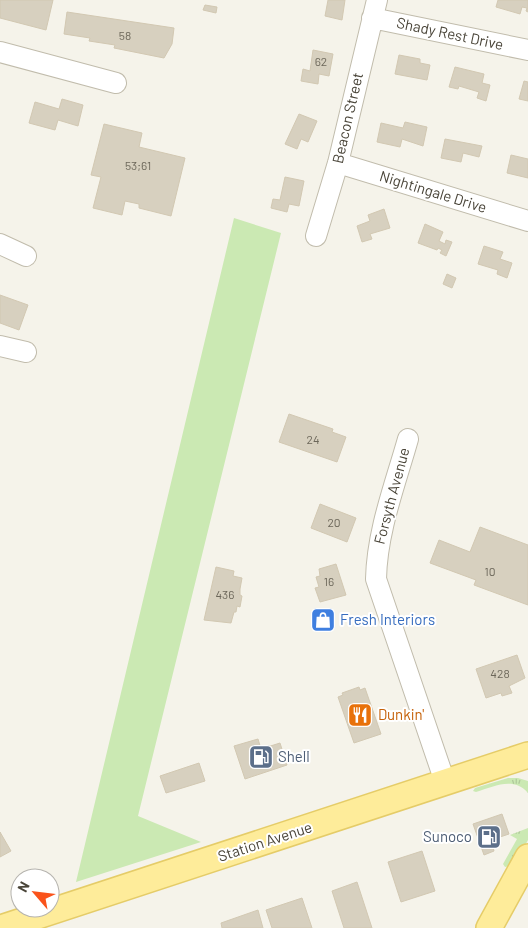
<svg xmlns="http://www.w3.org/2000/svg" width="528" height="928" viewBox="0 0 528 928" font-family="Barlow,sans-serif">
	<defs>
		<pattern id="grass-tufts" width="24" height="20" patternUnits="userSpaceOnUse" patternTransform="scale(1.25)"><rect width="24" height="20" fill="#cbe9b3"/><path d="M3 7l-1-3M5 7V3M7 7l1-3M15 17l-1-3M17 17v-4M19 17l1-3" fill="none" stroke="#b0c99b"/></pattern>
	</defs>
	<rect width="100%" height="100%" fill="#f5f3ea"/>
	<path fill="url(#grass-tufts)" d="M508,778H518L528,781V793C513,776 494,787 476,792L473,791L475,788Z
		M528,828V840L514,865L505,867L503,864L517,839L510,835Z"/>
	<path fill="#cbe9b3" d="M234,218L281,233L138,816L201,842L76,882Z"/>
	<path fill="#d7d0bf" stroke="#d2c8b2" d="M0,0H53L46,30L0,18Z
		M328,0H345L342,20L325,16Z
		M498,0H528V12L526,11L527,8L522,7L520,14L496,7Z
		M205,5L217,7L216,13L203,10Z
		M67,12L174,28L172,44L164,58L114,48L115,45L89,41L90,38L64,34Z
		M313,50L333,54L329,76L319,74L318,84L301,81L303,69L310,71Z
		M399,55L420,59V63L430,65L427,80L395,74Z
		M455,67L484,74L482,83L490,85L486,101L477,98L479,92L459,86L458,89L449,87Z
		M524,81L528,82V101L519,99Z
		M62,99L83,105L78,126L58,120L55,130L29,123L35,102L59,109Z
		M299,114L317,121L308,142L301,139L297,149L285,144Z
		M405,122L427,127L423,146L402,139L400,147L377,142L381,123L403,128Z
		M104,124L142,133L139,147L185,158L171,216L139,208V204L125,201L122,215L93,208L101,177L91,175Z
		M445,139L482,146L479,157L463,153L461,162L441,158Z
		M511,155L528,159V178L507,173Z
		M285,177L304,181L299,206L289,204L287,212L271,208L273,199L280,200Z
		M384,209L390,228L370,234L372,239L362,242L357,226L370,221L368,215Z
		M425,224L443,232L439,241L445,244L446,240L452,242L446,256L440,253L442,250L438,248L437,250L418,243Z
		M484,246L503,252L500,259L512,263L507,278L497,274L498,270L478,264Z
		M447,274L456,278L452,288L443,284Z
		M0,295L28,305L19,330L0,323Z
		M289,414L333,429L332,432L346,437L337,462L279,442Z
		M320,504L356,518L347,542L311,528Z
		M480,527L528,545V605L474,585L476,580L430,563L439,540L470,552Z
		M336,564L346,595L320,602L315,588L319,587L316,577L320,576L319,569Z
		M216,567L234,571L233,576L242,578L240,589V595L242,596L240,607L237,606L236,612H234L231,623L204,620Z
		M517,655L525,678L509,686L512,693L502,696L501,693L486,698L476,669Z
		M359,687L360,690L365,688L381,734L354,743L338,697L343,695L342,693Z
		M258,739L261,749L280,743L287,765L245,779L234,746Z
		M199,763L205,781L166,793L160,776Z
		M502,814L509,834L491,840L494,851L484,855L473,824Z
		M0,832L11,851L0,857Z
		M422,851L435,891L401,902L388,862Z
		M357,882L372,928H344L332,891Z
		M302,898L312,928H272L266,910Z
		M258,910L263,928H222L221,923Z"/>
	<g fill="none" stroke-linecap="round" stroke-linejoin="round">
		<defs>
			<path id="minor" d="M372,18L528,50
				M0,52L116,83
				M338,163L528,221
				M316,236L338,163L377,0
				M0,244L26,256
				M0,346L26,352
				M408,439C395,485 377,531 376,579L445,782"/>
			<path id="major" d="M1,928L528,755
				M489,928L528,857"/>
		</defs>
		<use href="#minor" stroke="#c1bcac" stroke-width="22"/>
		<use href="#major" stroke="#e5cc68" stroke-width="28"/>
		<use href="#minor" stroke="#fff" stroke-width="20"/>
		<use href="#major" stroke="#feec9a" stroke-width="25"/>
	</g>
	<defs>
		<symbol id="shop-square" viewBox="-11 -11 22 22"><rect x="-9" y="-9" width="18" height="18" rx="4" fill="#3f7fe0" stroke="#fff"/><path d="M-5-2.5h2.3a2.7 3.5 0 0 1 5.4 0H5L5.5 6h-11ZM-1.5-2.5h3a1.5 2.3 0 0 0-3 0Z" fill="#fff"/></symbol>
		<symbol id="restaurant-square" viewBox="-11 -11 22 22"><rect x="-9" y="-9" width="18" height="18" rx="4" fill="#e8710a" stroke="#fff"/><path d="M-5-6h1v4h1v-4h1v4h1v-4h1v5L-1.5 .5V6h-2V.5L-5-1ZM5-6V6H3V1.5H1.5Q1.5-4 5-6Z" fill="#fff"/></symbol>
		<symbol id="fuel-square" viewBox="-11 -11 22 22"><rect x="-9" y="-9" width="18" height="18" rx="4" fill="#5c6f8a" stroke="#fff"/><path d="M-5.5-6h7V0h2V4h1.3V-2.5L3-4.5l.8-.8L6-3V5H2.5V1h-1V6h-7ZM-4.2-4.7v3.2H.2V-4.7Z" fill="#fff"/></symbol>
	</defs>
	<g fill-rule="evenodd">
		<use href="#shop-square" x="309" y="606" width="28" height="28"/>
		<use href="#restaurant-square" x="346" y="701" width="28" height="28"/>
		<use href="#fuel-square" x="247" y="743" width="28" height="28"/>
		<use href="#fuel-square" x="475" y="823" width="28" height="28"/>
	</g>
	<g text-anchor="middle" stroke-width="4" stroke-linejoin="round" paint-order="stroke">
		<g font-size="12" fill="#6c675a">
			<text x="125" y="40">58</text>
			<text x="321" y="66">62</text>
			<text x="138" y="170">53;61</text>
			<text x="313" y="444">24</text>
			<text x="334" y="527">20</text>
			<text x="490" y="576">10</text>
			<text x="329" y="586">16</text>
			<text x="225" y="599">436</text>
			<text x="500" y="678">428</text>
		</g>
		<g font-size="15" fill="#494438" stroke="#fff">
			<text transform="translate(450 34) rotate(12)" y="5">Shady Rest Drive</text>
			<text transform="translate(348 118) rotate(-77)" y="5">Beacon Street</text>
			<text transform="translate(433 192) rotate(17)" y="5">Nightingale Drive</text>
			<text transform="translate(392 496) rotate(-75)" y="5">Forsyth Avenue</text>
			<text transform="translate(265 842) rotate(-18)" y="5">Station Avenue</text>
		</g>
		<g font-size="15" fill="#366cbe" stroke="#fff" text-anchor="start">
			<text x="340" y="625">Fresh Interiors</text>
		</g>
		<g font-size="15" fill="#c56008" stroke="#fff" text-anchor="start">
			<text x="378" y="720">Dunkin'</text>
		</g>
		<g font-size="15" fill="#4e5e75" stroke="#fff" text-anchor="start">
			<text x="278" y="762">Shell</text>
			<text x="472" y="842" text-anchor="end">Sunoco</text>
		</g>
	</g>
	<g transform="translate(35 893) rotate(298)"><circle r="24" fill="#ffffff" stroke="#b6b4af"/>
	<path d="M0-4L9 19L0 12L-9 19Z" fill="#fa531b"/>
	<text y="-8" font-size="14" font-weight="bold" text-anchor="middle" fill="#494438">N</text>
	</g>
</svg>
